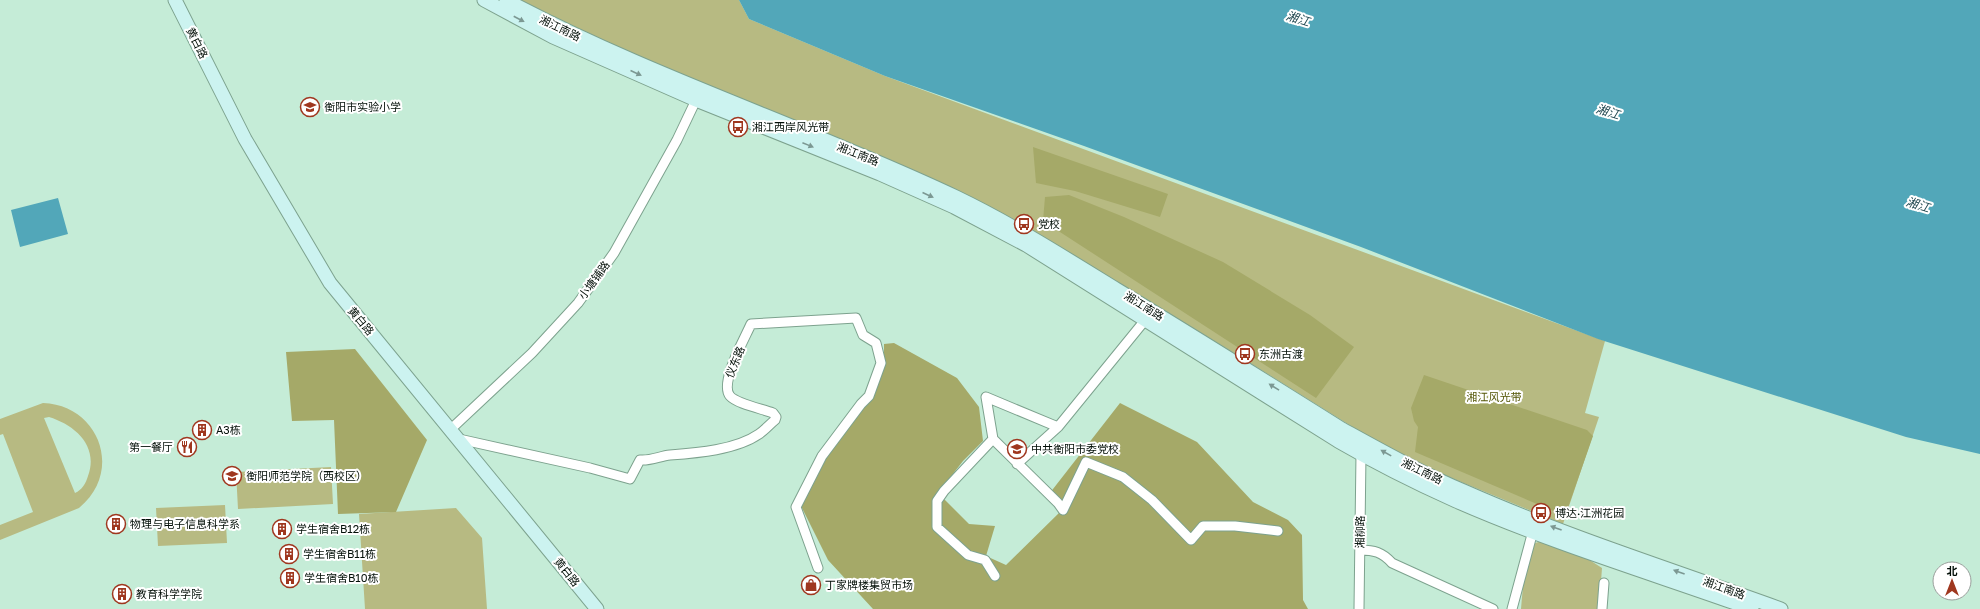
<svg xmlns="http://www.w3.org/2000/svg" width="1980" height="609" viewBox="0 0 1980 609" font-family="'Golos Text','Noto Sans SC',sans-serif">
	<rect width="100%" height="100%" fill="#c5ecd7"/>
	<path fill="#b7ba82" fill-rule="evenodd" d="M518,0H739L749,19L885,76L1605,341L1585,413L1599,417L1563,524L1415,463L1359,431L1234,353L1065,250L733,96L566,25Z
		M43,403C99,405 124,471 79,508L0,540V525L33,512L3,434L0,435V419ZM49,417C75,425 99,446 88,476C86,483 82,490 75,493L44,418Z
		M331,467L333,504L238,509L236,472Z
		M225,505L227,543L158,546L156,508Z
		M456,508L482,538L487,609H365L359,514Z
		M1542,541L1588,559L1602,568L1599,609H1521C1523,587 1524,563 1535,543Z"/>
	<path fill="#a5a968" d="M1033,147L1168,194L1160,217L1075,191L1036,183Z
		M1069,195L1124,217L1223,262L1310,315L1354,347L1316,398L1043,221L1045,197Z
		M894,343L957,378L979,407L983,441L963,461L938,493L969,524L995,526L986,556L1006,565L1061,511L1046,498L1120,403L1197,442L1253,502L1288,520L1302,535L1303,600L1308,609H873L828,560L800,504L826,455L871,399L884,365V344Z
		M355,349L427,440L396,512L338,514L334,420L292,421L286,352Z
		M1424,375L1587,430L1593,436L1565,516L1415,452L1418,427L1414,421L1411,408Z"/>
	<path fill="#52a7b9" d="M739,0H1980V454L1906,437L1598,339L1361,247L1084,146L885,76L749,19Z
		M58,198L68,234L20,247L11,210Z"/>
	<g fill="none" stroke-linecap="round" stroke-linejoin="round">
		<defs>
			<path id="minor" d="M451,429L532,353L578,303L614,253L677,140L696,100
				M459,439L590,468L630,479L640,460C651,461 660,456 670,455C697,453 736,450 759,434C765,430 770,424 775,420L776,417L773,413C763,409 737,404 730,396C719,383 745,338 751,324L856,318L863,335L876,343L881,363L869,396L861,404L822,456L796,507L818,568
				M993,439L986,397L1058,427
				M1017,464L1058,427L1146,319
				M1063,510L1086,462L1123,477L1152,500L1191,540L1203,526H1235L1278,531
				M1360,550C1374,550 1382,552 1392,563L1493,609
				M995,576L985,560L968,555L937,527V501L944,491L993,439L1058,503L1063,510
				M1359,609L1361,454
				M1512,609L1533,531
				M1602,609L1604,583"/>
			<path id="secondary" d="M175,0L245,139L330,283L597,609
				M484,0L553,37L696,100L880,174L954,207L1026,245L1338,441C1376,463 1416,483 1456,501C1552,543 1654,574 1752,609
				M506,0C651,77 808,127 956,197C1012,224 1064,257 1116,289C1192,335 1267,382 1342,429C1382,451 1423,474 1466,492C1568,537 1676,571 1781,609"/>
		</defs>
		<use href="#minor" stroke="#7da28e" stroke-width="11"/>
		<use href="#secondary" stroke="#7da28e" stroke-width="15"/>
		<use href="#minor" stroke="#fff" stroke-width="9"/>
		<use href="#secondary" stroke="#ccf3f0" stroke-width="13"/>
	</g>
	<defs><path id="oneway-solid" d="M-6-.8H1V-3.2L6.5 0L1 3.2V.8H-6Z"/></defs>
	<g fill="#7c9893">
		<use href="#oneway-solid" transform="translate(519 19) rotate(28)"/>
		<use href="#oneway-solid" transform="translate(636 73) rotate(24)"/>
		<use href="#oneway-solid" transform="translate(808 145) rotate(22)"/>
		<use href="#oneway-solid" transform="translate(928 195) rotate(24)"/>
		<use href="#oneway-solid" transform="translate(1274 387) rotate(-148)"/>
		<use href="#oneway-solid" transform="translate(1386 453) rotate(-151)"/>
		<use href="#oneway-solid" transform="translate(1556 528) rotate(-160)"/>
		<use href="#oneway-solid" transform="translate(1679 572) rotate(-160)"/>
	</g>
	<defs>
		<symbol id="school-ring" viewBox="-11 -11 22 22"><circle r="9.5" fill="#fff" stroke="#9f371f" stroke-width="1.5"/><path d="M0-5L7-2L0 1L-7-2ZM-4 1L0 2.5L4 1V4Q0 6-4 4Z" fill="#9f371f"/></symbol>
		<symbol id="bus-ring" viewBox="-11 -11 22 22"><circle r="9.5" fill="#fff" stroke="#9f371f" stroke-width="1.5"/><path d="M-5-6H5V4H4V6H2V4H-2V6H-4V4H-5ZM-3.5-4V0h7V-4ZM-3.5 1.2v1.5H-2V1.2ZM2 1.2v1.5H3.5V1.2Z" fill="#9f371f"/></symbol>
		<symbol id="building-ring" viewBox="-11 -11 22 22"><circle r="9.5" fill="#fff" stroke="#9f371f" stroke-width="1.5"/><path d="M-4-6H4V6H1V3H-1V6H-4ZM-2.5-4.3h1.7v1.8h-1.7ZM.8-4.3h1.7v1.8H.8ZM-2.5-1h1.7V.8h-1.7ZM.8-1h1.7V.8H.8Z" fill="#9f371f"/></symbol>
		<symbol id="restaurant-ring" viewBox="-11 -11 22 22"><circle r="9.5" fill="#fff" stroke="#9f371f" stroke-width="1.5"/><path d="M-5-6h1v4h1v-4h1v4h1v-4h1v5L-1.5 .5V6h-2V.5L-5-1ZM5-6V6H3V1.5H1.5Q1.5-4 5-6Z" fill="#9f371f"/></symbol>
		<symbol id="university-ring" viewBox="-11 -11 22 22"><circle r="9.5" fill="#fff" stroke="#9f371f" stroke-width="1.5"/><path d="M0-5L7-2L0 1L-7-2ZM-4 1L0 2.5L4 1V4Q0 6-4 4Z" fill="#9f371f"/></symbol>
		<symbol id="shop-ring" viewBox="-11 -11 22 22"><circle r="9.5" fill="#fff" stroke="#9f371f" stroke-width="1.5"/><path d="M-5-2.5h2.3a2.7 3.5 0 0 1 5.4 0H5L5.5 6h-11ZM-1.5-2.5h3a1.5 2.3 0 0 0-3 0Z" fill="#9f371f"/></symbol>
	</defs>
	<g fill-rule="evenodd">
		<use href="#school-ring" x="299" y="96" width="22" height="22"/>
		<use href="#bus-ring" x="727" y="116" width="22" height="22"/>
		<use href="#bus-ring" x="1013" y="213" width="22" height="22"/>
		<use href="#bus-ring" x="1234" y="343" width="22" height="22"/>
		<use href="#building-ring" x="191" y="419" width="22" height="22"/>
		<use href="#restaurant-ring" x="176" y="436" width="22" height="22"/>
		<use href="#school-ring" x="1006" y="438" width="22" height="22"/>
		<use href="#university-ring" x="221" y="465" width="22" height="22"/>
		<use href="#bus-ring" x="1530" y="502" width="22" height="22"/>
		<use href="#building-ring" x="105" y="513" width="22" height="22"/>
		<use href="#building-ring" x="271" y="518" width="22" height="22"/>
		<use href="#building-ring" x="278" y="543" width="22" height="22"/>
		<use href="#building-ring" x="279" y="567" width="22" height="22"/>
		<use href="#shop-ring" x="800" y="574" width="22" height="22"/>
		<use href="#building-ring" x="111" y="583" width="22" height="22"/>
	</g>
	<g text-anchor="middle" stroke-width="4" stroke-linejoin="round" paint-order="stroke">
		<g font-size="11" fill="#030f08" stroke="#fff">
			<text transform="translate(560 28) rotate(26)" y="4">湘江南路</text>
			<text transform="translate(197 43) rotate(63)" y="4">黄白路</text>
			<text transform="translate(858 154) rotate(22)" y="4">湘江南路</text>
			<text transform="translate(594 280) rotate(-54)" y="4">小塘铺路</text>
			<text transform="translate(1144 306) rotate(32)" y="4">湘江南路</text>
			<text transform="translate(361 321) rotate(50)" y="4">黄白路</text>
			<text transform="translate(735 362) rotate(-68)" y="4">仪东路</text>
			<text transform="translate(1422 471) rotate(26)" y="4">湘江南路</text>
			<text transform="translate(1360 532) rotate(-89)" y="4">湘柳路</text>
			<text transform="translate(567 572) rotate(51)" y="4">黄白路</text>
			<text transform="translate(1724 588) rotate(20)" y="4">湘江南路</text>
		</g>
		<g font-size="11" fill="#030f08" stroke="#fff" text-anchor="start">
			<text x="324" y="111">衡阳市实验小学</text>
			<text x="752" y="131">湘江西岸风光带</text>
			<text x="1038" y="228">党校</text>
			<text x="1259" y="358">东洲古渡</text>
			<text x="216" y="434">A3栋</text>
			<text x="173" y="451" text-anchor="end">第一餐厅</text>
			<text x="1031" y="453">中共衡阳市委党校</text>
			<text x="246" y="480">衡阳师范学院（西校区）</text>
			<text x="1555" y="517">博达·江洲花园</text>
			<text x="130" y="528">物理与电子信息科学系</text>
			<text x="296" y="533">学生宿舍B12栋</text>
			<text x="303" y="558">学生宿舍B11栋</text>
			<text x="304" y="582">学生宿舍B10栋</text>
			<text x="825" y="589">丁家牌楼集贸市场</text>
			<text x="136" y="598">教育科学学院</text>
		</g>
		<g font-size="11" fill="#545606" stroke="#fff">
			<text x="1494" y="401">湘江风光带</text>
		</g>
		<g font-size="12" font-style="italic" fill="#1e454d" stroke="#fff">
			<text transform="translate(1298 19) rotate(17)" y="4">湘江</text>
			<text transform="translate(1608 112) rotate(17)" y="4">湘江</text>
			<text transform="translate(1918 205) rotate(17)" y="4">湘江</text>
		</g>
	</g>
	<g transform="translate(1952 581)"><circle r="19" fill="#ffffff" stroke="#9a9f9c"/>
	<path d="M0-3L7 15L0 10L-7 15Z" fill="#9f371f"/>
	<text y="-6" font-size="11" font-weight="bold" text-anchor="middle" fill="#030f08">北</text>
	</g>
</svg>
